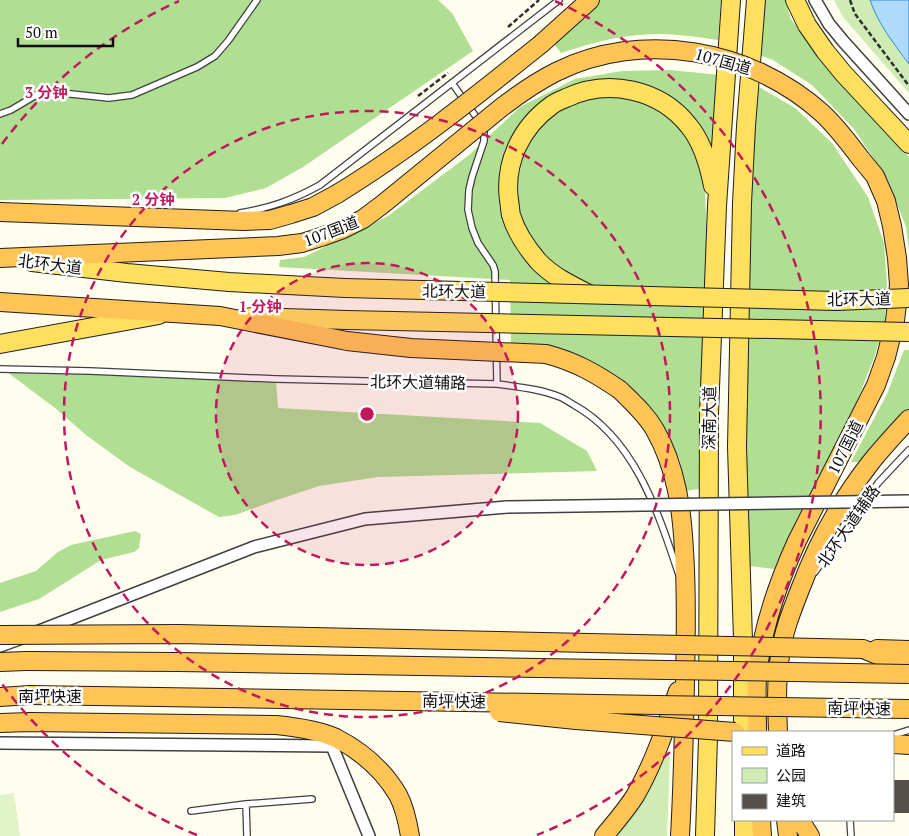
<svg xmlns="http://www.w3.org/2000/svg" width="909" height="836" viewBox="0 0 909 836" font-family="'PT Serif','Noto Sans SC',serif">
	<rect width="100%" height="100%" fill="#fffdee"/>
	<path fill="#ceecb4" d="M834,0H909V93L843,17Z
		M668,754L670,757L667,836H616L646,794L664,755Z"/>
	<path fill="#b0de92" d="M0,0H438L452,13L473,51L303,167L266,188L225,198L0,200Z
		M598,0H721L718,40C700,37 682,35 664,34C628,33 593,42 561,53L552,41Z
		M764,0H785L791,19L825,63L855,98L909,157V250L906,227L888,180L854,129L812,85L773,60L757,54Z
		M670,70L720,75L714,138L705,193L707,232L699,489L685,491L680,461L663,426L641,396L611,373L559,349L511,344L510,280L279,267L280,260L304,257L388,216L469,155L520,107L575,79L622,71Z
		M754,84L795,108L832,143L868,197L884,243L887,283L885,320L875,355L856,404L794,525L774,569L750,566L746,442L747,221Z
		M904,350H909V410L890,427L863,462H851L887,394Z
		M3,369L276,379L278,408L540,423L587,451L597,471L378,477L319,486L274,501L235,515L219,517L130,467L86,435L55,408Z
		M135,531L141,534L139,548L134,552L101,560L39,599L0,612V583L36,571L58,552L71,545Z"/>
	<path fill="#e1f3c7" d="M14,793L20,836H0V795Z"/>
	<path fill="#aedafb" stroke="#308bd7" d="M870,0H909V64C894,44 878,24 870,0Z"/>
	<path fill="#574f49" d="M893,780H909V813H893Z"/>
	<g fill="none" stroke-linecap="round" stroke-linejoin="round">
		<defs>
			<path id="service" d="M452,83L484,128V141L472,177L469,190L468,210L472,228L478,243L493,265L495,271L497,384
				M0,114L11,110L38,94L52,92L109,98L132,95L197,67L215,56L228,41L257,0
				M240,213C270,208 293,200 320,185L559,0
				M0,369L90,371L276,379L497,384C518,387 540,389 560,397C565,399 569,402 574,405C635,439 658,512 679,575
				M815,572L878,483L909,450
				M893,735L909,730
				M191,811L246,804
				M850,820L851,836
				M247,836L246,804L312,799"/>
			<path id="minor" d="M815,0L829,24L843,41L909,114
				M39,631L254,547L365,519L507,507
				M0,646L22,638
				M0,743L332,746L369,836"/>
			<path id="primary" d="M795,0L807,25L825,51L843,73L909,144
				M32,262L127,273L229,282L345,288
				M589,294C571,285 552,276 538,261C527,248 516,232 511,215C510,211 510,205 509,200C504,163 521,127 552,105C556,102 561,100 566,98C608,78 660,89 689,126C703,143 709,165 713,186
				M251,317L347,320
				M0,344L159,315
				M743,732V640L737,447L742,203L746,126L756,0
				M744,820V836
				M705,836L708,738L709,414L717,206L731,0"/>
			<path id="trunk" d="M541,44L590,0
				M0,212L244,221L270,220L291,214L313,207L337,194
				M0,258L278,246L302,243L321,237
				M0,302L220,316L347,341
				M620,390C632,402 646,414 655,430C676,467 682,509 684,551C687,594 686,637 685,680C684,732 683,784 680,836
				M863,649L909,668
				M877,649L909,650
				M0,662L26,661
				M0,697L30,695
				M0,723L30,722L276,725C296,727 318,730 336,738C361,751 384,771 398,795C404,806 408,824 410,836
				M757,732C757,714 756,696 757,678C761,630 777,585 797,541L876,385L886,357L895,321L899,285L897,258L892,226L886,201L875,176L861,159
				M778,732C777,707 776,681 780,656C783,632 792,610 801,587C818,542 841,500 871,462C883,447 896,433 909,419
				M893,744L909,745
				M761,820L762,836
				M786,820L788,836
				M800,820L810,836
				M604,836C615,823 626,810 635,796C654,763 666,727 678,691"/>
		</defs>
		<use href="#service" stroke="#404040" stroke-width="8"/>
		<use href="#minor" stroke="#404040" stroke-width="14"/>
		<use href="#primary" stroke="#1e1e1e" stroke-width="20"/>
		<use href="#trunk" stroke="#1e1e1e" stroke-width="20"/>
		<path stroke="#2f2f2f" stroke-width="2.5" stroke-dasharray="5 2.5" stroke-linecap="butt" d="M850,0L855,14L909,86
			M508,27L539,0
			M418,96L448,73"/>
		<use href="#service" stroke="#fff" stroke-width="5.5"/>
		<use href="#minor" stroke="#fff" stroke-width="11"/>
		<use href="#primary" stroke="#ffe05e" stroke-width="18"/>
		<use href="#trunk" stroke="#ffc455" stroke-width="18"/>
		<defs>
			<path id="minor-bridge" d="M507,507L909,501"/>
			<path id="primary-bridge" d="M345,288L836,301L909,298
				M347,320L909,332"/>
			<path id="trunk-bridge" d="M337,194C409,150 475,97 541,44
				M321,237L343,229L363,219L383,204L502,107C519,94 536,82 556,72C642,29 751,49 822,113C837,127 849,143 861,159
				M347,341L411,348L546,354C576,362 595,373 620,390
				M0,635L179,634L863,649
				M26,661L178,662L909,674
				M30,695L909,709
				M499,712L576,720L735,732"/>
		</defs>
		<use href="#minor-bridge" stroke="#404040" stroke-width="14" stroke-linecap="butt"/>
		<use href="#primary-bridge" stroke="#1e1e1e" stroke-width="20" stroke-linecap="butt"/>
		<use href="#trunk-bridge" stroke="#1e1e1e" stroke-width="20" stroke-linecap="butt"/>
		<use href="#minor-bridge" stroke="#fff" stroke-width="11"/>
		<use href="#primary-bridge" stroke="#ffe05e" stroke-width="18"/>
		<use href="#trunk-bridge" stroke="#ffc455" stroke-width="18"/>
	</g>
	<circle cx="367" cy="414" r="151" fill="#c2185b" fill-opacity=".12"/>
	<g fill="none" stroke="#c2185b" stroke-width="2.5" stroke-dasharray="9 6">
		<circle cx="367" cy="414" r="151"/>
		<circle cx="367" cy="414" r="303"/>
		<path d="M197 835A454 454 0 0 1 2 684M2 144A454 454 0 0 1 179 1M555 1A454 454 0 0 1 537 835"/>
	</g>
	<g text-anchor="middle" stroke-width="5" stroke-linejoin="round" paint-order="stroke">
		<g font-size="16" fill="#0d0d0d" stroke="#fff">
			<text transform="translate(723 61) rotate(16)" y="6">107国道</text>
			<text transform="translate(331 231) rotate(-21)" y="6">107国道</text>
			<text transform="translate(50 264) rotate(7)" y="6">北环大道</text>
			<text transform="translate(454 291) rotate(1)" y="6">北环大道</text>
			<text transform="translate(859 299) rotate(-1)" y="6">北环大道</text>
			<text transform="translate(418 382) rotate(1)" y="6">北环大道辅路</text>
			<text transform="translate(709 418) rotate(-89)" y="6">深南大道</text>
			<text transform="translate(845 447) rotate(-63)" y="6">107国道</text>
			<text transform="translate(848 526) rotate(-55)" y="6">北环大道辅路</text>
			<text x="50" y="702">南坪快速</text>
			<text transform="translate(454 701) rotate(1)" y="6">南坪快速</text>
			<text transform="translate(859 708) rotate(1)" y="6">南坪快速</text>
		</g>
	</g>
	<circle cx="367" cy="414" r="8" fill="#c2185b" stroke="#fff" stroke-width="2.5"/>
	<g font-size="15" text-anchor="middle" font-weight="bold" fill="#c2185b" stroke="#fff" stroke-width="5" stroke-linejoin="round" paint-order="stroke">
		<text x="46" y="98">3 分钟</text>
		<text x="153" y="205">2 分钟</text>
		<text x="260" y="312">1 分钟</text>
	</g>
	<rect x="732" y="731" width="162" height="90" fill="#ffffff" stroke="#9e9e9e"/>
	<rect x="742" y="747" width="25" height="8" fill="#ffe05e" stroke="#9e9e9e"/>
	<text x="776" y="756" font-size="15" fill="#0d0d0d">道路</text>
	<rect x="742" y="768" width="25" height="15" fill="#ceecb4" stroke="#9e9e9e"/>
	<text x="776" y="781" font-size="15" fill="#0d0d0d">公园</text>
	<rect x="742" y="794" width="25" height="15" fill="#574f49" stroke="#9e9e9e"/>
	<text x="776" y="806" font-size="15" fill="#0d0d0d">建筑</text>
	<path d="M18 38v8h95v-8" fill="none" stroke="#0d0d0d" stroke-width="2.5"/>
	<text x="25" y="38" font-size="15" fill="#0d0d0d" stroke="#ffffff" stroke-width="4" paint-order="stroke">50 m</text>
</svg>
